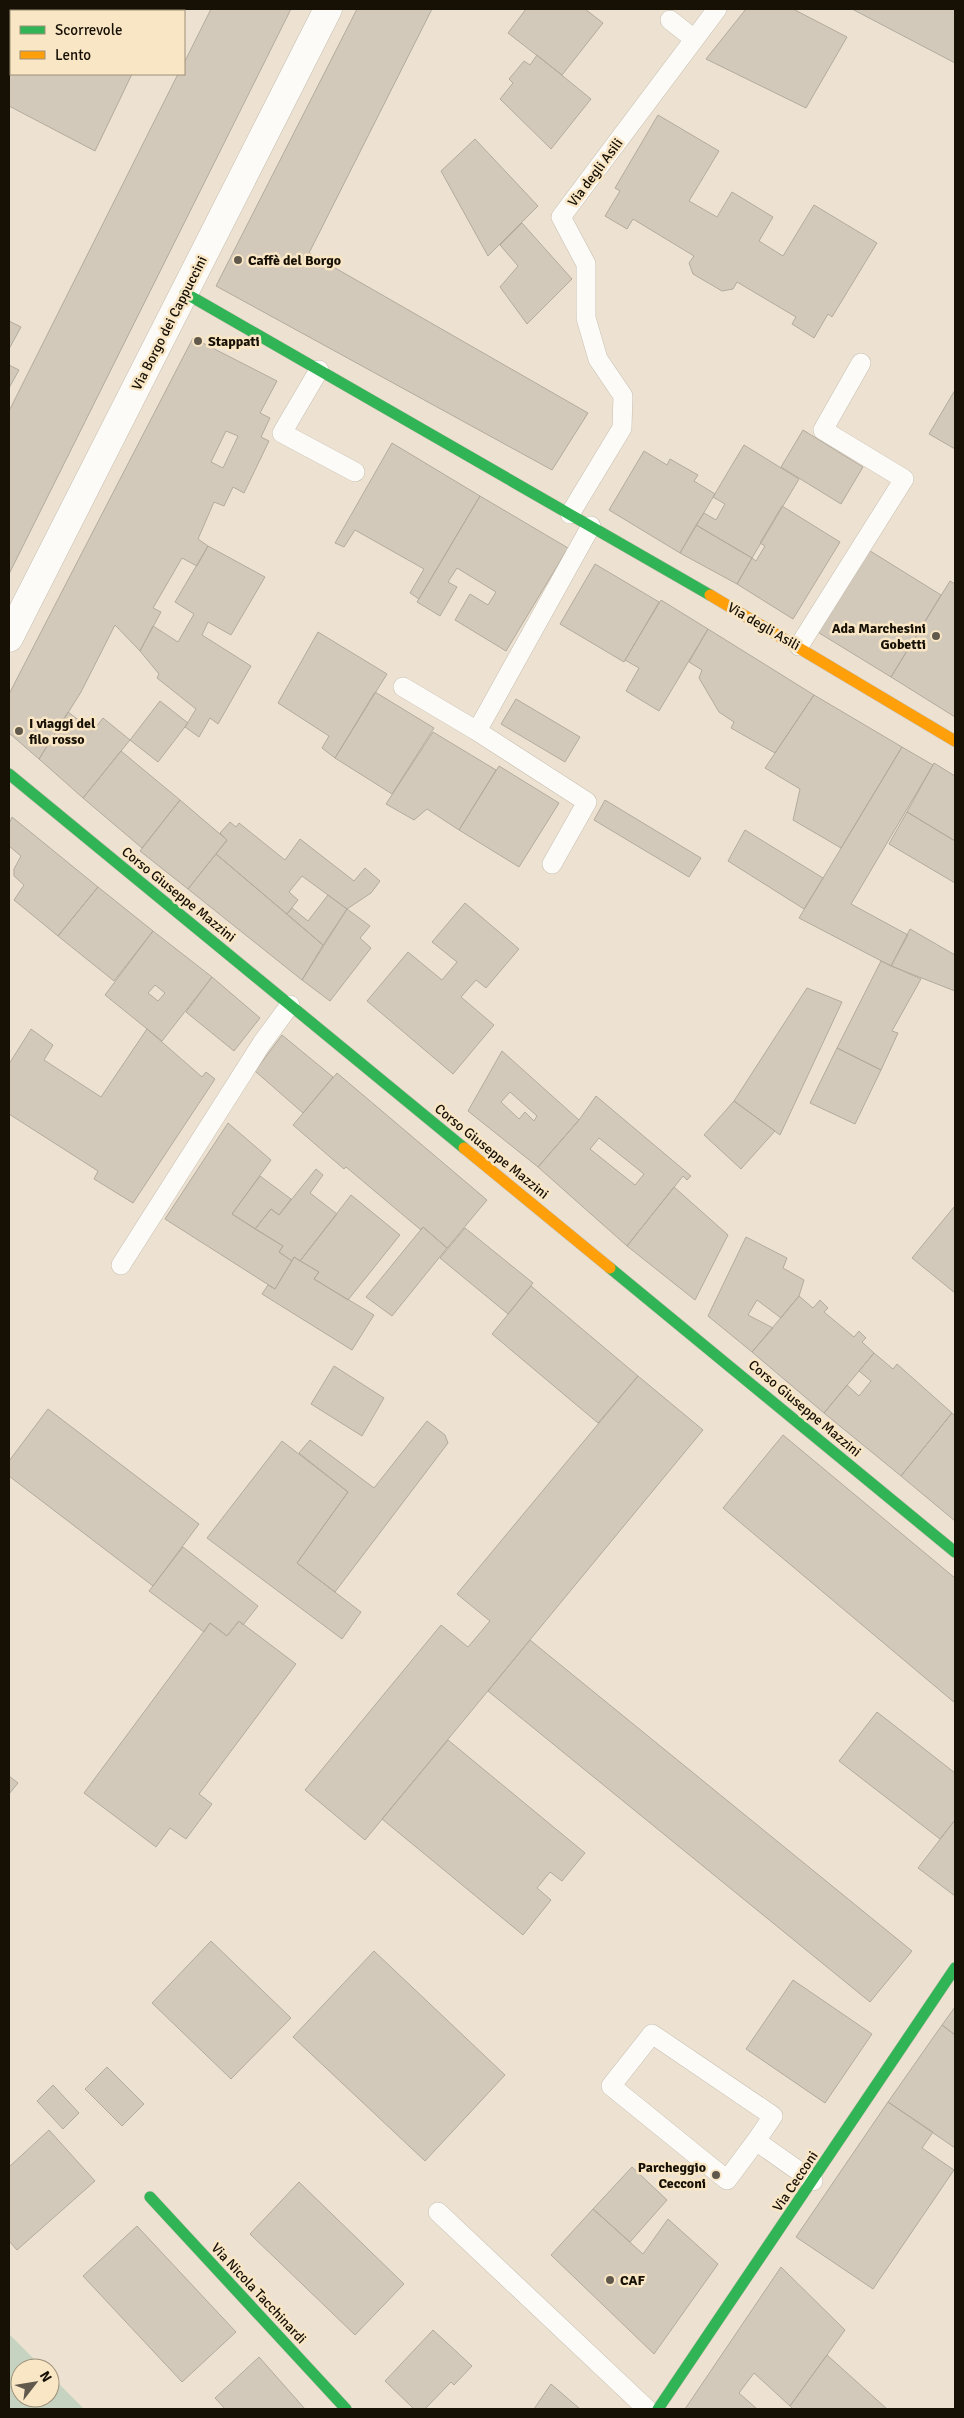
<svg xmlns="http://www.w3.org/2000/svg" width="964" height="2418" viewBox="0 0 964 2418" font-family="Signika,sans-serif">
	<rect width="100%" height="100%" fill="#ede2d1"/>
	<path fill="#c6d3c1" d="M9,2334L43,2368H20V2398H50V2375L84,2409H9Z"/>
	<path fill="#d2c9ba" stroke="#b3ab9e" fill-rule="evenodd" d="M9,9H63L66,11H11V19L9,16Z
		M211,9H291L9,574V411L178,74H184V63Z
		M357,9H432L309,253L588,413L552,470L216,286Z
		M526,9H585L603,23L562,75L508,33Z
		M746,9H793L847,37L806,108L706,59Z
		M852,9H955V63Z
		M11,29V74H132L95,151L9,106V34Z
		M537,55L591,99L551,149L500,99L513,83L509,79L524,61L530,65Z
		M658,115L719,151L689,201L717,217L732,192L773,217L759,241L783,256L814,205L877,243L832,317L828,314L814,338L792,324L796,317L737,282L733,289L722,291L693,274L689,263L694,256L633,219L627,229L605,216L620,191L615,188Z
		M475,139L538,206L488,256L441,171Z
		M522,223L572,279L527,324L500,287L518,266L500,245Z
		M9,321L21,327L9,349Z
		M193,338L277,381L260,413L270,418L261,437L269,441L244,493L233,487L224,506L214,502L198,539L208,546L197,566L182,558L153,608L161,612L140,651L115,625L81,692L39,759L9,733V694ZM226,431L238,436L223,468L211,462Z
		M9,365L19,370L9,388Z
		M955,390V449L929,434Z
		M803,430L863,467L841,504L781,467Z
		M392,443L480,496L419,599L410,593L424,569L355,530L344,547L335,543Z
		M744,445L799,479L752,558L696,525L704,513L716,520L725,504L713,497Z
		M644,451L667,465L670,459L698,475L694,481L715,494L680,553L609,510Z
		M480,496L568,548L506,651L455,620L470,594L488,605L496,592L457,568L448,582L457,587L440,616L417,602Z
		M782,506L840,542L793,619L737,584L752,558L756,561L765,546L760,543Z
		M696,525L752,558L737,584L680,553Z
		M208,546L265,577L231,635L208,622L202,635L251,666L218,724L210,718L199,737L185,727L196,709L157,678L159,674L140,651L153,626L178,642L194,614L175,602Z
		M867,549L941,595L891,677L816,631Z
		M595,564L659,602L624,662L560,624Z
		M950,581L955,584V717L891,677Z
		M661,600L708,629L659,711L626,691L639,668L625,660Z
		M708,629L814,695L775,753L731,728L734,722L719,712L699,678L702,670L689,662Z
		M318,632L387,674L335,758L322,748L329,736L278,703Z
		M375,692L434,728L392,794L335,758Z
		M814,695L902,747L841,848L793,820L800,789L765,768Z
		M516,699L580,737L565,762L501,724Z
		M160,701L188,723L158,762L130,740Z
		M68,712L93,731L103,718L130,740L83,798L39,759Z
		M433,732L496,770L459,830L427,809L414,820L386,804Z
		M902,747L933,765L851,904L908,935L891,966L799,918Z
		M121,751L180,800L142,848L83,798Z
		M934,763L955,776V841L907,812Z
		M499,766L559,803L519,867L459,830Z
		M180,800L227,840L188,889L140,851Z
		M605,800L701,858L689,877L594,820Z
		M907,812L955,841V883L889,844Z
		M12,817L98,887L58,936L14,900L24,885L14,876V869L21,856L9,846V824Z
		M230,822L236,827L239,823L285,860L300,839L354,881L365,868L380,881L371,893L347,909L302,876L289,892L298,900L287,914L216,854L227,840L220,833Z
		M745,830L823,878L804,909L728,861Z
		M216,854L323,945L302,980L188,889Z
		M98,887L153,931L114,981L58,936Z
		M328,895L347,909L323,945L287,914L292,908L308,921Z
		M465,903L519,949L486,988L476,980L461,997L494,1025L453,1074L367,1001L408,952L442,980L457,962L432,942Z
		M347,909L370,926L360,938L371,948L330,1001L302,980Z
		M910,929L955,955V991L891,966Z
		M153,931L212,977L162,1041L105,995ZM155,985L165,993L158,1001L148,993Z
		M881,961L921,979L892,1031L898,1033L881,1070L837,1048Z
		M212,977L260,1018L234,1051L186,1012Z
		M807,988L842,1002L780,1135L734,1101Z
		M31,1029L53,1045L44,1060L101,1097L147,1029L202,1077L206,1072L215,1079L133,1203L94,1179L98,1171L9,1114V1064Z
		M282,1035L333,1077L303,1113L255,1071Z
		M837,1048L881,1070L855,1124L810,1103Z
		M502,1051L579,1120L538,1167L468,1111ZM510,1092L537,1116L534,1121L525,1112L519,1119L501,1102Z
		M337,1073L487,1200L447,1248L423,1227L421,1230L346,1167L344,1169L293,1125Z
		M596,1096L691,1176L687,1180L683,1176L627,1246L538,1167L579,1120ZM599,1138L644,1174L635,1185L590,1149Z
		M734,1101L775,1131L741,1169L704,1135Z
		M228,1123L271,1160L232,1214L283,1246L279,1252L292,1261L275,1289L165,1219Z
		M316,1169L323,1175L310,1193L337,1214L300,1261L294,1257L292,1261L279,1252L283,1246L255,1229L271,1209L279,1215Z
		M260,1176L291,1199L279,1215L271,1209L255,1229L232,1214Z
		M674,1187L728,1235L695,1300L627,1246Z
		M351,1195L400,1235L348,1300L314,1279L319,1272L300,1261Z
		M954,1207L955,1209V1293L912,1258Z
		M423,1227L447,1248L392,1316L366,1297Z
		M465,1228L533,1283L508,1314L440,1258Z
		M746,1237L787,1258L783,1268L804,1280L799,1296L781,1318L757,1300L748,1315L773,1328L752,1352L708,1316Z
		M294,1257L319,1272L314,1279L374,1315L352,1350L262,1294L268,1285L275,1289Z
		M531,1286L638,1376L598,1423L492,1334Z
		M799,1296L813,1308L820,1300L828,1308L824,1312L854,1337L859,1331L866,1338L862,1342L874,1353L824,1413L752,1352Z
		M874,1353L893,1369L897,1364L952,1413L901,1476L824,1413L847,1385L859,1396L871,1381L859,1371Z
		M334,1366L384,1398L362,1436L311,1404Z
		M638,1376L703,1430L365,1840L305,1790L441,1625L468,1647L490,1621L457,1594Z
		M48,1409L199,1524L153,1586L9,1476V1461Z
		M952,1413L955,1416V1521L901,1476Z
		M427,1421L445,1435L448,1443L335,1592L297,1563L348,1492L299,1453L310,1440L374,1488Z
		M783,1435L955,1578V1703L723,1508Z
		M282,1441L348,1492L297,1563L361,1612L342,1639L207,1538Z
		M183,1547L258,1606L243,1625L239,1621L227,1636L210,1623L204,1632L149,1591Z
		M239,1621L296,1664L199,1794L212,1804L186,1839L170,1828L156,1847L84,1793L210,1623L227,1636Z
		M530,1640L912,1951L870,2002L488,1691Z
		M877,1712L955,1773V1820L940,1839L839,1761Z
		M448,1740L585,1853L562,1881L550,1872L537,1888L551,1900L523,1935L382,1819Z
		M9,1776L18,1783L9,1794Z
		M955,1820V1896L918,1868Z
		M211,1941L291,2018L231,2079L152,2003Z
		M374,1951L505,2075L425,2161L293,2037Z
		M793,1980L872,2034L825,2103L746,2049Z
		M955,2007V2035L942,2025Z
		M942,2025L955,2035V2148L888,2102Z
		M107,2067L144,2104L122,2126L85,2089Z
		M53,2085L79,2113L63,2129L37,2101Z
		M888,2102L933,2132L922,2148L954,2170L873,2289L796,2237Z
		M49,2130L95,2181L17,2250L9,2241V2167Z
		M632,2167L667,2200L630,2242L593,2209Z
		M299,2182L404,2284L355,2335L250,2234Z
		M593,2209L643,2254L668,2219L718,2264L654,2354L551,2255Z
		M137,2226L236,2332L182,2382L83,2276Z
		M781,2267L845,2330L790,2406L754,2373L739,2393L757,2409H685Z
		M433,2330L472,2366L454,2385L451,2382L425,2409H414L385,2381Z
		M827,2355L887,2409H793L790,2406Z
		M259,2357L305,2409H225L215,2398Z
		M551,2384L580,2409H534Z"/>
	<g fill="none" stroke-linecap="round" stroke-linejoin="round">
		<defs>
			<path id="lane" d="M670,20L694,39
				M319,370L282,433L355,472
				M570,514L622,428L623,396L598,359L586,318V264L561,217L717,9
				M799,646L904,479L823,430L861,363
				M403,687L477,731
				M552,864L587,802L477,731L591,526
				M121,1265L262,1043L290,1005
				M756,2141L727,2180L611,2086L652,2034L773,2116L756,2141L813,2181
				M438,2212L647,2409"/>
			<path id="street" d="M9,638L328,9"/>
			<path id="fast" d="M185,293L710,595
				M9,774L464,1148
				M610,1268L955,1552
				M150,2197L346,2409
				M658,2409L955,1968"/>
			<path id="slow" d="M710,595L955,741
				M464,1148L610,1268"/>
		</defs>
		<use href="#lane" stroke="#c6bdaf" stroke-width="20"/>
		<use href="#street" stroke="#c6bdaf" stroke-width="29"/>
		<use href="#fast" stroke="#c6bdaf" stroke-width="12"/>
		<use href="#slow" stroke="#c6bdaf" stroke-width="12"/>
		<use href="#lane" stroke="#fcfbf8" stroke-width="19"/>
		<use href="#street" stroke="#fcfbf8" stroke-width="28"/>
		<use href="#fast" stroke="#30b455" stroke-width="11"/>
		<use href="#slow" stroke="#ff9f0a" stroke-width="11"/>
	</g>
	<g fill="#615a4c" stroke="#f9e6c5" stroke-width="2">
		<circle cx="238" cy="260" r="5"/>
		<circle cx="198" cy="341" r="5"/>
		<circle cx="936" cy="636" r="5"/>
		<circle cx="19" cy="731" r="5"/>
		<circle cx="716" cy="2175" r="5"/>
		<circle cx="610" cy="2280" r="5"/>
	</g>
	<g text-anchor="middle" stroke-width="5" stroke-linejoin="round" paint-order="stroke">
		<g font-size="14" fill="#161005" stroke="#f9e6c5">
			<text transform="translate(595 172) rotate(-53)" y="5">Via degli Asili</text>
			<text transform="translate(169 323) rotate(-63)" y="5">Via Borgo dei Cappuccini</text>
			<text transform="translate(764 626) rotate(30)" y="5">Via degli Asili</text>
			<text transform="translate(179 894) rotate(39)" y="5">Corso Giuseppe Mazzini</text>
			<text transform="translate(492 1151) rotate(39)" y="5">Corso Giuseppe Mazzini</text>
			<text transform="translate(805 1408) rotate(40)" y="5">Corso Giuseppe Mazzini</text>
			<text transform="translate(795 2181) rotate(-56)" y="5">Via Cecconi</text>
			<text transform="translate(259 2293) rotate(47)" y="5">Via Nicola Tacchinardi</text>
		</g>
		<g font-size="14" font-weight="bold" fill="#161005" stroke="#f9e6c5" text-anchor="start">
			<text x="248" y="265">Caffè del Borgo</text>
			<text x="208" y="346">Stappati</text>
			<text x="926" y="633" text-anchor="end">Ada Marchesini<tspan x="926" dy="16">Gobetti</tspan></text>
			<text x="29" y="728">I viaggi del<tspan x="29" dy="16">filo rosso</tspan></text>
			<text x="706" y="2172" text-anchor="end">Parcheggio<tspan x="706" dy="16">Cecconi</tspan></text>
			<text x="620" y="2285">CAF</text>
		</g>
	</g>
	<rect width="964" height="2418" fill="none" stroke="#161005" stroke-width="20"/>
	<rect x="10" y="10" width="175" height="65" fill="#f9e6c5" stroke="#9e9078"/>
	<rect x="20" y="26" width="25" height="8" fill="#30b455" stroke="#9e9078"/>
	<text x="55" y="35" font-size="15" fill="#161005">Scorrevole</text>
	<rect x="20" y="51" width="25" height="8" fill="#ff9f0a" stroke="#9e9078"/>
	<text x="55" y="60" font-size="15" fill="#161005">Lento</text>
	<g transform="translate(35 2383) rotate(59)"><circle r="24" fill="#f9e6c5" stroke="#9e9078"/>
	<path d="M0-4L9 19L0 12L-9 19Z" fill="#615a4c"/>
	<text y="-8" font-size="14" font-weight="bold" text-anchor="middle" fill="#161005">N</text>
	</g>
</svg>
